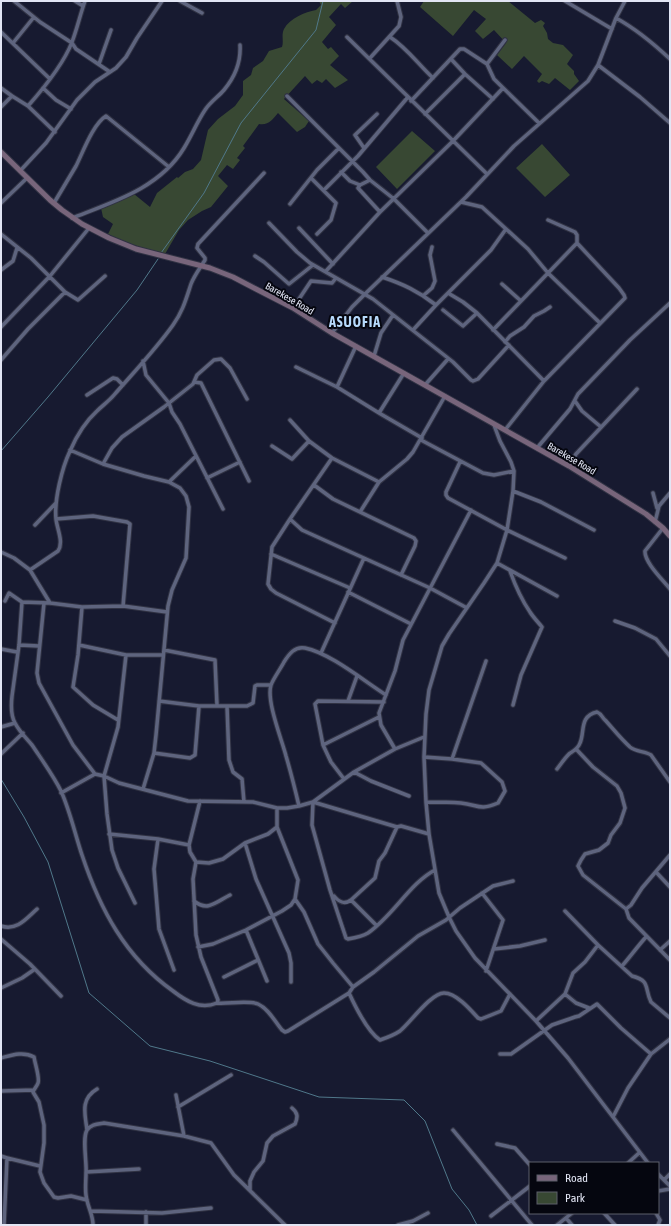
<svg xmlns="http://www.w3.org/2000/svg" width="671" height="1226" viewBox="0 0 671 1226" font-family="'Asap Condensed',sans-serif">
	<rect width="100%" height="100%" fill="#171a30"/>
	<path fill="#384833" d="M319,1H353L345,8L341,4L329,17L336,25L322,42L328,49L331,47L339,56L330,65L348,80L335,88L326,79L322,83L317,80L312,84L305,76L284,99L309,121L305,127L297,132L278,113C273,119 268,126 259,124L243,146L245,148L237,158L240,160L233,169L227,165L218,176L228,186L211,207L202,211L188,220L179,230L165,254C145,249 126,243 108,234L113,224L103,217L101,208L134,194L150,207L157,193L177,177L178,178L185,172L193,169L201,160L208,130L218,119L235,106L243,95V81L251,75L253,68L263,61L269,51L282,47C284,41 281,35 284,29C290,18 305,12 316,10L321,5Z
		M424,1H508L535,23L541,20L545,23L543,26L547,33L548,39L553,43L563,45L573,55L567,64L574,71V74L579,81L570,90L555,78L549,84L542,81L539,83L537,81L542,74L524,56L512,69L497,55L506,43L494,30L483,39L475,31L486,19L474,10L453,36L420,7Z
		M412,131L435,151L397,189L376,167Z
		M542,144L570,175L545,197L516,168Z"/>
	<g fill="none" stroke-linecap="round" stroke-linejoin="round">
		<path stroke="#50788a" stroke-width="1" d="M161,253L204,193L241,123L316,30L323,1
			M1,451L48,397L137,290L158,259
			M1,779L24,817L48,862L89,993L150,1046L210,1061L319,1097L404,1100L425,1121L452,1189L469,1210L477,1225"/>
		<defs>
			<path id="minor" d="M14,1L40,22L72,43L76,49L110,72
				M75,1L83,6
				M180,1L202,13
				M565,1L612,29
				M616,18C636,29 654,44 670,59
				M1,32L50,79
				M347,37L487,174
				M390,37C407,48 418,64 433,78
				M13,43L34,17
				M370,58L399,26L401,17L397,1
				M451,59L465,74L493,99
				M99,64L111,30
				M487,64L494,79L539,123
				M598,65L640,97L670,123
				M1,88L12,96
				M43,88L56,100L71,109
				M287,96L363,172L370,180L394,199L428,233
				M411,101L460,49H464L487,64L505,40
				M28,106L55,132
				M1,107L12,96L28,106C43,89 64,63 72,42C77,29 80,15 85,1
				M425,114L465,74
				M364,148L355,135L377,114
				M20,171L46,143L77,100L95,82L116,68L126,57L137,38L162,1
				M341,172L350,181L360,185
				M311,178L336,203L331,220L317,234
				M370,180L360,185L358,188L380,212
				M324,190L358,156L408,97
				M461,202L482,207L528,249L548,273L600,323
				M1,203L27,178
				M54,203C61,191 69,178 76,166C83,152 93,124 106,116L169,167
				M290,204L317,170L339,148
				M72,218C113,202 160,188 184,148C192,135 197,122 205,110C210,102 218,97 224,90C235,77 241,61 240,45
				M269,223L297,252L310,263L373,299L453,362L471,380L473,381L478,379L509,345
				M299,228L333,264
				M1,234L31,258L65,292L78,300L105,276
				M255,256L264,262L289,284L313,265
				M1,270L13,261L17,248
				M326,271L380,212L453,141L503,88
				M382,277C403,284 418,291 436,305
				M502,284L521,301
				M448,293L463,302L477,313L544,381
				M424,295L432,288L435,281L430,255L432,247
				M293,308L311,281L332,283L336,278
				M443,310L463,326L477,313
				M1,327L50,276L89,228
				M413,330L436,305L491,250L506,229
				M493,330L577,243V235L575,232L548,220
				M332,333L352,307L365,294L466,197L514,146L588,81L598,65L616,18L625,1
				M505,342L510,336L524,327L534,316L544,311L550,307
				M374,356L381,333L393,315
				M1,360L28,329L65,292
				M143,361L146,375L169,403L172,412L180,424L223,509
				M296,367L337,387L379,413L422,438
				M194,382L201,383L249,481
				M425,385L448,359
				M337,387L356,346
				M87,395L113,378L117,379L123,385
				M575,401L582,411L601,427
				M379,413L404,373
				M290,420L309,441L332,458L379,482
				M494,425L500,441L511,462L514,471L513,491L507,530L497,563L484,583L449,634L442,646L429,690L426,714L424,757L426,802L429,834L439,893L449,917L456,931L475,958L536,1021L568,1058L648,1163
				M505,430L544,381L625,298L624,295L619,288L577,243
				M421,440L483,473L494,475L514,471
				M272,446L292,459L309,441
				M537,448L570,409L578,394L630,340L670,303
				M70,450L103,464L144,476L169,482L180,488L186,496L189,507L186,558L172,590L168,606L156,735L154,753L143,789
				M332,458L290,519L302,530L430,588L467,608
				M460,462L446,492V495L448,498L507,530L565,558
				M103,464L112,448L122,437L164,407L193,384L197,375L214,360L221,359L230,368L247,399
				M569,466L576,454L637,389
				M207,478L240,462
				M169,482L196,456
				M314,485L333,499L414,538L416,541L415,546L401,575
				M513,491L541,502L594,530
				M653,493L657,508
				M360,512L379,482L407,459L413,452L445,396
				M56,519L93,516L127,522L130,524L123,606
				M290,519L272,547L268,584L271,589L276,593L335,623
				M655,522L659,506L670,493
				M35,525L56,503
				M663,528L645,551C644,562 663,580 670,589
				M1,552L14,558L30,570
				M271,554L350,588
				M497,563L557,596
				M510,571C515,585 521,599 530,612C533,617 538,622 542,627L521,675L513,705
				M348,592L411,624
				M5,601L9,593L22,602L50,603L82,607L123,606L167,612
				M22,602L19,645L12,696C11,705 11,716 15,723C19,731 26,738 32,745C42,760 53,775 61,791C70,811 75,834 82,855C100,909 125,957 173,991C186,1001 200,1010 217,1003L218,1000L201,957L196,935L193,879L196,862L190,852L189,845L158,839L109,834
				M44,603L37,673L39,683L73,745L95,774L104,776L119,783L188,801L253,802L277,808H287L299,806L313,802L354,772L395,749L424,737
				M50,603L30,570L58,551C64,542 57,529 56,519C54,500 62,468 70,451C76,437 85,422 97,411C103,405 109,401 114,395C134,372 156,349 173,325C183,311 186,299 191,284C194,276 200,268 205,260V258L197,248L198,244L264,173
				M82,607L78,655L73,687L93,705L118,720
				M615,621L635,628L656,639L670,656
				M19,645L39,646
				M79,645L126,655H163
				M1,649L17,652
				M164,650L215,660L217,705
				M321,653L364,558
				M126,655L118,727L104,776L107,814L112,850L118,868L135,903
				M159,701L199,706H247L253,703L255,686L257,685H271
				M348,701L357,676
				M227,706L229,760L233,772L242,779L244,802
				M1,727L15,723
				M323,745L379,717
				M395,749L381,725L379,713L395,671L403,640L471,510
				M576,749L593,767L617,786L621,793L625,808L620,823L611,835L608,843L599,850L585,854L581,860L578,866L583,875L626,909
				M154,753L190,758L195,755L199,706
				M1,754L23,733
				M424,757L452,759L481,763L502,782L505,791L498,803C479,811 479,805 461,803C449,802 438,802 426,802
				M452,759L486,661
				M557,769C561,764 564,759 569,754C573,751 578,749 580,743C585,732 579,716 597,712C602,714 602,718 606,721C614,730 621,739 630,747C636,752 645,751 651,755L670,782
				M354,772L371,781L409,796
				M344,779L331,762L323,745L315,704L318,701L384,702
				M61,793L95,774
				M299,806C295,789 291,773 286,756C282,740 266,701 271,685C273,679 281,668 284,662C289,654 295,646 305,648C330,653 364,681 386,695
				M429,834L401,826L397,827L313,802L312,825L330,890L346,938L348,939C354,938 363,936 368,933C393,916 410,883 435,870
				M158,839L154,869L159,929L174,970
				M245,843L256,879L289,953L291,963V982
				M189,845L200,801
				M670,855L642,888L631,905L626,909L629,918L670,960
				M196,862L209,863L223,859L245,843L268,834L277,827
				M656,872L670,887
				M482,893L503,920L486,971
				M334,896C339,902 344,905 351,900
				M295,899L304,912L318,944L333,963L353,987
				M194,901C208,912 216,902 230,895
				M565,911L598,945L632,976C651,981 644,988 651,1002L670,1018
				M376,925L351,900L375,878L379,861L385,853L397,827
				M1,926C17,931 26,919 37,909
				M246,930L267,981
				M1,939L30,964L61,996
				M198,947L213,944L246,930L282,911L291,905L295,899L298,880L277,827V808
				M494,949L520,946L545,940
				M660,950L670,941
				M622,966C630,957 637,947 646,937
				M224,977L258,960
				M1,988L22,978L35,969
				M349,993C355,1006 368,1032 380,1040C386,1038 394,1035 400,1031C410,1023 431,993 444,993C456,993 470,1009 478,1018L481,1019L501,1011L510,994
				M565,994L576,1003L589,1008
				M217,1003C228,1004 249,1000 258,1004C269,1009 275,1022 282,1030L285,1032L288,1031L349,993L353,987L374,972L418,936L446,920L460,908L493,886L513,881
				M536,1021L565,994L573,973L585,962L598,945
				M500,1054H511L552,1025L575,1017L579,1016L597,1004L621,1028L651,1054
				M1,1058C12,1055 23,1051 34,1057C35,1064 40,1078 38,1083C37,1086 34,1089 33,1092L39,1102L44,1125V1143L40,1172L44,1183L54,1197L58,1198L71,1196L87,1200
				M1,1091L34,1090
				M176,1095L184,1136
				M178,1107L231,1075
				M613,1117L628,1088L651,1054L670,1039
				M87,1130C85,1114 80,1099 97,1089
				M453,1130L532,1225
				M497,1144L515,1148L530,1165
				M1,1156L7,1158L4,1225
				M7,1158L40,1166
				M628,1163L639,1153
				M86,1172L139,1169
				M658,1174L670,1186
				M664,1180L670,1174
				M250,1190V1181L254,1172L263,1161L267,1143L273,1136L295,1124C298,1117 298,1113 292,1108
				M658,1191L670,1189
				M91,1211L162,1213L211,1208
				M604,1213L615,1225
				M656,1213L660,1220L658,1225
				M491,1216L530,1186
				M566,1218L572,1225
				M93,1225C93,1214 87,1206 86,1195C85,1188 86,1180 86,1173C87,1163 82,1138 87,1130C91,1124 98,1124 104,1123L184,1136L211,1143L234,1175L285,1225
				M146,1225V1212
				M398,1225L413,1221L428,1213
				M557,1225L572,1213"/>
			<path id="secondary" d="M1,152L50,200L62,210L82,224L109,238L136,249L210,268L233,277L256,289L293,308L332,333L569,466L646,514L663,528L670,536"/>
		</defs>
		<use href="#minor" stroke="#303243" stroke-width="5.5"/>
		<use href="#secondary" stroke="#303243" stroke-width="7"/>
		<use href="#minor" stroke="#5e647e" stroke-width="3.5"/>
		<use href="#secondary" stroke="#78657b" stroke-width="5"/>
	</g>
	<g text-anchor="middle" stroke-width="4" stroke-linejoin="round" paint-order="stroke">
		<g font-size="10" fill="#e2e5f4" stroke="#05060f">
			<text transform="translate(290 298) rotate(30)" y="4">Barekese Road</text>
			<text transform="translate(572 458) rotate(30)" y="4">Barekese Road</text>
		</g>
		<g font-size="14" font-weight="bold" letter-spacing="1" fill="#b7dafc" stroke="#05060f">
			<text x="355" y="327">ASUOFIA</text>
		</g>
	</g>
	<rect width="671" height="1226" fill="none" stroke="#e2e5f4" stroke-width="4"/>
	<rect x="529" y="1162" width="130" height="52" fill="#05060f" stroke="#5d5f6b"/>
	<rect x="537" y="1175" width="20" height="6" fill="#78657b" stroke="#5d5f6b"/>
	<text x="565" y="1182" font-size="12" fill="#e2e5f4">Road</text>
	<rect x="537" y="1192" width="20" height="12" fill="#384833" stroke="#5d5f6b"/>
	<text x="565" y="1202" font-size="12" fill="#e2e5f4">Park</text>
</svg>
